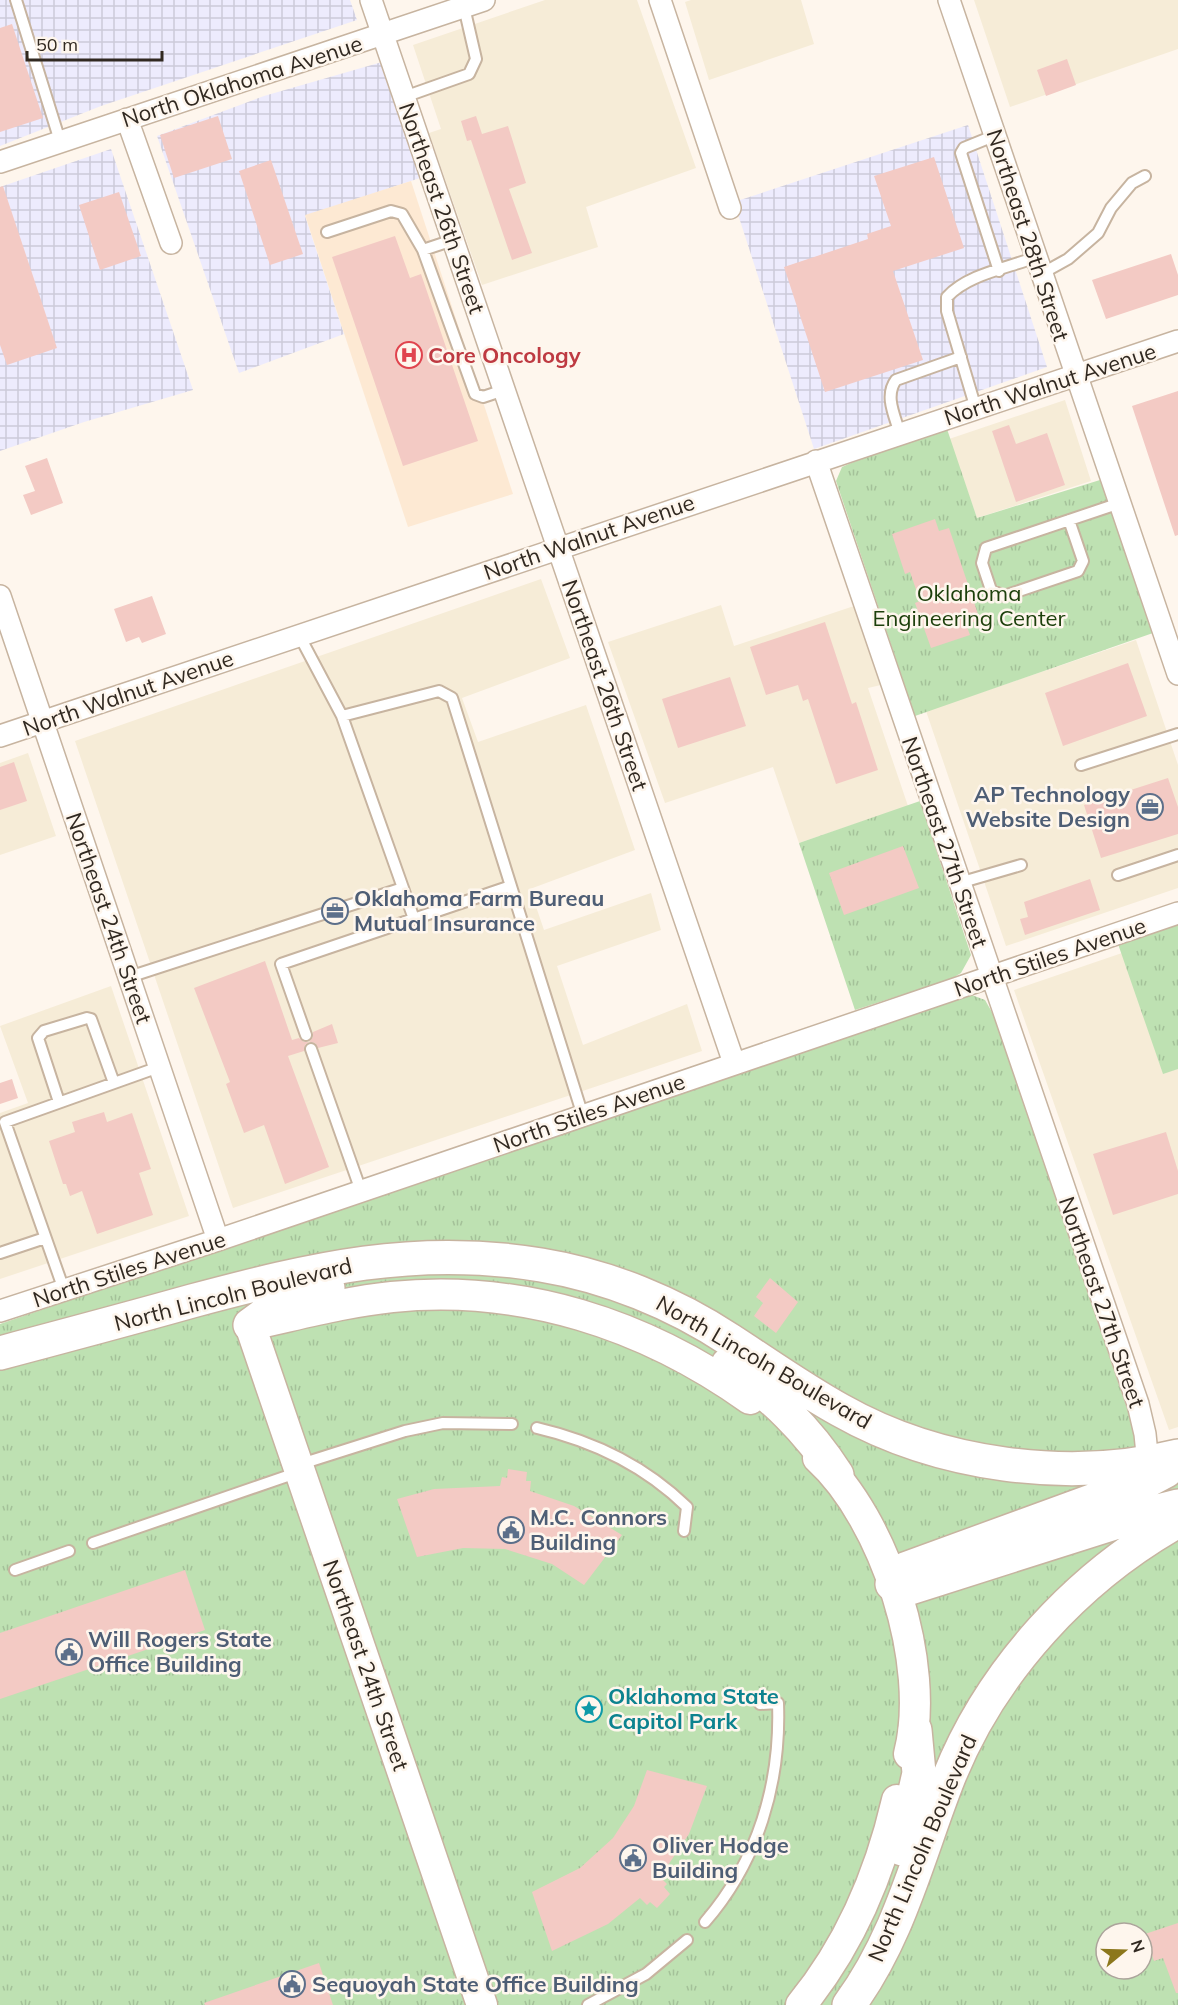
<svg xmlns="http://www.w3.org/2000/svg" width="1178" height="2005" viewBox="0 0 1178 2005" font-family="Mulish,sans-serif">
	<defs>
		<pattern id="industrial-grid" width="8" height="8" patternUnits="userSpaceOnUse" patternTransform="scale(1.5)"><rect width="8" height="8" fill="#edebfd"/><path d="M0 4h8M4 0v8" fill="none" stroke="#cccad9"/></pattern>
		<pattern id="park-tufts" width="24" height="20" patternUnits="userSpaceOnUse" patternTransform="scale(1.5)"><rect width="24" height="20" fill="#bee1b2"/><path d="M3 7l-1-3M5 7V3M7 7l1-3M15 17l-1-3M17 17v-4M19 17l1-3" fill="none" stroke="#a4c199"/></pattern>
	</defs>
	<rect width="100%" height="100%" fill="#fef6ed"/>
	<path fill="#f6ecd7" d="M545,0H637L696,168L586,207L598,247L482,285L429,133L441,129L413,45Z
		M691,0H801L814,44L709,80L685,2Z
		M974,0H1178V49L1010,107Z
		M1065,400L1091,481L977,518L949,439Z
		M541,579L570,658L462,698L478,742L586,705L635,850L530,889L544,930L651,893L661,930L557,966L583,1045L687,1004L702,1051L233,1208L75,741Z
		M721,605L734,646L854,606L881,685L868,688L908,806L799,843L773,767L665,803L608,642Z
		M1136,640L1178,765V888L1006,946L926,711Z
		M28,753L56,836L0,855V763Z
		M1122,953L1163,1073L1178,1069V1427L1169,1430L1014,990Z
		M111,986L189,1216L0,1279V1113L28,1103L0,1026Z"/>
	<path fill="url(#industrial-grid)" d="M0,0H350L357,20L101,106L0,146Z
		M382,62L420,178L305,216L344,334L239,373L157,136L264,96Z
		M968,125L1047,367L814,449L734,202Z
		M111,149L193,390L84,422L0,451V187Z"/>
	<path fill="#fde9d3" d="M411,181L513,494L408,527L305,215Z"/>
	<path fill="url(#park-tufts)" fill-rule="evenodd" d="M947,429L977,518L1100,480L1153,633L915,716L836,481L842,467L851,463Z
		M920,801L971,955L961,973L951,979L855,1010L799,843Z
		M1178,925V1069L1163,1074L1118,944Z
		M969,994L985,1000L993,1014L1132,1423L1178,1477V2005H0V1324ZM1106,1933H1142V1969H1106Z"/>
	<path fill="#f3cac4" d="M12,24L43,118L0,132V28Z
		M1067,59L1076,85L1046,96L1037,70Z
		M218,116L232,159L174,178L160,135Z
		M476,116L482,134L508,126L526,183L509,189L532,253L512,260L471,140L467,141L461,121Z
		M934,157L964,248L893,271L923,360L825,392L784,267L868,239L867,234L891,226L874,176Z
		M271,160L303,254L270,265L239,171Z
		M3,186L57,348L7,365L0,345V187Z
		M119,192L141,256L100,270L79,205Z
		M395,236L410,278L421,274L478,441L403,466L332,257Z
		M1171,254L1178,275V295L1106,319L1092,280Z
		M1178,391V535L1175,536L1132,406Z
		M1009,425L1016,444L1047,433L1065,485L1016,502L992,431Z
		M47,458L63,503L31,515L23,495L35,491L25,466Z
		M935,519L939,531L949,528L980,620L966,624L970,635L931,648L915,603L920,601L910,572L905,574L892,534Z
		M152,596L166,634L142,643L139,637L126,642L114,609Z
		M825,622L852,704L856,702L878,770L836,784L808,699L803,701L798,685L766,695L750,647Z
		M1128,663L1147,716L1063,746L1045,693Z
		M730,677L746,726L678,748L662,699Z
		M14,762L27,801L0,810V767Z
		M1168,778L1178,807V834L1101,858L1084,805Z
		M903,846L919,888L844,915L829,873Z
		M1090,879L1100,910L1025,935L1020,919L1028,917L1024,902Z
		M265,961L292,1040L299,1038L304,1042H309L313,1037V1032L332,1024L338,1043L318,1048L315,1043L309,1042L305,1045L304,1051L288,1056L329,1167L285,1184L264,1125L244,1133L226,1084L230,1082L194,988Z
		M12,1079L18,1098L0,1104V1083Z
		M104,1112L107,1122L132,1113L151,1169L139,1173L153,1215L97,1234L82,1191L70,1196L66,1184H63L49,1141L75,1132L72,1122Z
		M1166,1132L1178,1171V1194L1113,1215L1093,1154Z
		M770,1278L798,1302L776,1333L754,1316L763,1303L756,1297Z
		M508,1469L527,1472L526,1481H531L530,1491L574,1506L622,1535L584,1585L552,1564L505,1549L463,1548L417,1557L397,1499L434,1489L500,1486L502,1477L507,1478Z
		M185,1570L205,1630L0,1699V1633Z
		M647,1770L707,1786L689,1834L660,1877L667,1884L664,1887L670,1894L657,1908L650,1902L647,1905L640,1898L608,1924L552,1951L532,1892L580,1868L613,1838L634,1806Z
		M1178,1923V1993H1176L1163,1958L1154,1961L1145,1934Z
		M319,1963L333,2005H205L204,2003Z"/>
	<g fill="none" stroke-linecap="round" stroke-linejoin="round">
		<defs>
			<path id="lane" d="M16,0L60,141
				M404,97L469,74L476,59L464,7
				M996,135L964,148L961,153L999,271
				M327,232L391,211L402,214L423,250L453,240
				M423,250L475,394L483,397L504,390
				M1041,274L1068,259L1098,233L1111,208L1132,183L1145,176
				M976,409L947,311V297C968,274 1008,268 1036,257
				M900,434C895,416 884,396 896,380L961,357
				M1069,520L1083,561L1078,571L1004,596L991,590L982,563L986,548L1120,503
				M342,716L439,691L452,698L583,1116
				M1081,765L1178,734
				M1118,875L1178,855
				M959,883L1021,865
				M403,888L414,919
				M129,977L403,888L342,716L299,635
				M306,1035L281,964L511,886
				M311,1049L361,1191
				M59,1102L38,1038L44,1031L87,1018L91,1019L114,1083
				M0,1253L45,1238
				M64,1290L5,1122L159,1067
				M537,1428C593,1441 645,1466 687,1507L684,1531
				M301,1464L405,1431L443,1423L512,1424
				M93,1543L299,1472
				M15,1570L69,1551
				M705,1922C758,1861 781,1783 778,1703L760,1704
				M588,2005L646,1974L687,1940"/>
			<path id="street" d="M371,0L734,1063
				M660,0L730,208
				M949,0L1178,674
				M127,119L171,243
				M0,162L484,0
				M816,461L1138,1404L1145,1434L1148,1464
				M0,596L218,1240
				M0,736L1178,341
				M0,1311L218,1240L1178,913"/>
			<path id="secondary" d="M818,1458C885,1519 932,1665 909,1754
				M482,2005L250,1325C297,1315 344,1302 392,1297C522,1284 645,1324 750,1399
				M801,2005C849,1946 880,1874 897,1800"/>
			<path id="primary" d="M250,1325L280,1303L328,1288
				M0,1353C64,1336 128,1319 192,1301C312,1269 416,1244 541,1265C608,1276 674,1303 730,1340C767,1364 802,1389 840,1410C939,1466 1069,1483 1178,1456
				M728,1364C773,1397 807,1428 837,1475
				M1166,1471L1149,1480L905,1569L892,1584L910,1588L1127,1519L1178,1506
				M902,1849L919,1773L915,1730
				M849,2005C900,1936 918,1855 949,1777C992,1670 1078,1577 1178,1521"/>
		</defs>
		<use href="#lane" stroke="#c7b4a0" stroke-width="14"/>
		<use href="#street" stroke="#c7b4a0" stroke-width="24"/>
		<use href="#secondary" stroke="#c7b4a0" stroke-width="33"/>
		<use href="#primary" stroke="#c7b4a0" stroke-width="36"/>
		<use href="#lane" stroke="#fff" stroke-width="10"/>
		<use href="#street" stroke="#fff" stroke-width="21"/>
		<use href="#secondary" stroke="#fff" stroke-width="30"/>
		<use href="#primary" stroke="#fff" stroke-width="33"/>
	</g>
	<defs>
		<symbol id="hospital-ring" viewBox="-11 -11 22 22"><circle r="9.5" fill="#fef6ed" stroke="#e0444e" stroke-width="1.5"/><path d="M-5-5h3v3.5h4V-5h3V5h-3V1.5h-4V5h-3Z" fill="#e0444e"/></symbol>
		<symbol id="office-ring" viewBox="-11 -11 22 22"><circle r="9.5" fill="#fef6ed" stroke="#5c6f8a" stroke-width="1.5"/><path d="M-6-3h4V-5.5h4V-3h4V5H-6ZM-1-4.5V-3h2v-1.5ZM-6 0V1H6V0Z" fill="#5c6f8a"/></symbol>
		<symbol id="civic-ring" viewBox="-11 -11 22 22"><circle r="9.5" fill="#fef6ed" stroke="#5c6f8a" stroke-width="1.5"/><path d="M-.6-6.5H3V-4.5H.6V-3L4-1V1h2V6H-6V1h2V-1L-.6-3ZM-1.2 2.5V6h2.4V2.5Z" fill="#5c6f8a"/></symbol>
		<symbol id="sight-ring" viewBox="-11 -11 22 22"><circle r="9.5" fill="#fef6ed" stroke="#0f9aa8" stroke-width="1.5"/><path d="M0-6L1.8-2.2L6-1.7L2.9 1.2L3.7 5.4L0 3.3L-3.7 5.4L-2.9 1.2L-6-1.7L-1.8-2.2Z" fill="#0f9aa8"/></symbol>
	</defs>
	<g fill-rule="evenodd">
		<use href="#hospital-ring" x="394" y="340" width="30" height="30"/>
		<use href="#office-ring" x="1135" y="792" width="30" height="30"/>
		<use href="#office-ring" x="320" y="896" width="30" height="30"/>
		<use href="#civic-ring" x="496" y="1515" width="30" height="30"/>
		<use href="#civic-ring" x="54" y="1637" width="30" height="30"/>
		<use href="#sight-ring" x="574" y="1694" width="30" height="30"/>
		<use href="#civic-ring" x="618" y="1843" width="30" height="30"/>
		<use href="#civic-ring" x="277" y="1969" width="30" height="30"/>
	</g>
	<g text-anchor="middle" stroke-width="5" stroke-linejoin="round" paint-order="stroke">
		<g font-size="22" fill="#312921" stroke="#fef6ed">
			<text transform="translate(242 81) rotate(-18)" y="8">North Oklahoma Avenue</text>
			<text transform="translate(442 208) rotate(71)" y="8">Northeast 26th Street</text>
			<text transform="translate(1028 235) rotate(72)" y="8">Northeast 28th Street</text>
			<text transform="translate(1050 384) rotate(-18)" y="8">North Walnut Avenue</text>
			<text transform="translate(589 537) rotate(-19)" y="8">North Walnut Avenue</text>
			<text transform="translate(605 685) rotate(71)" y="8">Northeast 26th Street</text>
			<text transform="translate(128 693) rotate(-19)" y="8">North Walnut Avenue</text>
			<text transform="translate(945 842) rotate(71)" y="8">Northeast 27th Street</text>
			<text transform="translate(109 918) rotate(71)" y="8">Northeast 24th Street</text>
			<text transform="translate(1050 957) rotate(-19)" y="8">North Stiles Avenue</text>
			<text transform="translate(589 1113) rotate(-19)" y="8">North Stiles Avenue</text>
			<text transform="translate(129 1269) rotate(-18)" y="8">North Stiles Avenue</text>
			<text transform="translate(233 1294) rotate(-14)" y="8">North Lincoln Boulevard</text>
			<text transform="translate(1102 1302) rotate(71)" y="8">Northeast 27th Street</text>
			<text transform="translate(764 1362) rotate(30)" y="8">North Lincoln Boulevard</text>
			<text transform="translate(366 1665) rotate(71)" y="8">Northeast 24th Street</text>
			<text transform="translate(922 1848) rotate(-67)" y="8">North Lincoln Boulevard</text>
		</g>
		<g font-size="22" font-weight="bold" fill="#be3a42" stroke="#fef6ed" text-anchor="start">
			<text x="428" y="363">Core Oncology</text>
		</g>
		<g font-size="22" fill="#1d400c" stroke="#fef6ed">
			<text x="969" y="601">Oklahoma<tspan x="969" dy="25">Engineering Center</tspan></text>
		</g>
		<g font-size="22" font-weight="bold" fill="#4e5e75" stroke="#fef6ed" text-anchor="start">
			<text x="1130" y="802" text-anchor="end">AP Technology<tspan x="1130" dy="25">Website Design</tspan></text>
			<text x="354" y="906">Oklahoma Farm Bureau<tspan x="354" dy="25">Mutual Insurance</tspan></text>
			<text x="530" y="1525">M.C. Connors<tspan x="530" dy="25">Building</tspan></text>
			<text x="88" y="1647">Will Rogers State<tspan x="88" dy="25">Office Building</tspan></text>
			<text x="652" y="1853">Oliver Hodge<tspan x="652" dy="25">Building</tspan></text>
			<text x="312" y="1992">Sequoyah State Office Building</text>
		</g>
		<g font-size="22" font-weight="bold" fill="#0d838f" stroke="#fef6ed" text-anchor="start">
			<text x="608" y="1704">Oklahoma State<tspan x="608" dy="25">Capitol Park</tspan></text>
		</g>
	</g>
	<g transform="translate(1124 1951) rotate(71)"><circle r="28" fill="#fef6ed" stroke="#aca49b" stroke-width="1.5"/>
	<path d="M0-4.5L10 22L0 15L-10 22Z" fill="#8c771c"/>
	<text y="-9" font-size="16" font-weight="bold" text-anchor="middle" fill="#312921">N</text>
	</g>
	<path d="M27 51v9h135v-9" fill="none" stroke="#312921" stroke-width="3"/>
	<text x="36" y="51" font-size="18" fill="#312921" stroke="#fef6ed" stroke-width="4.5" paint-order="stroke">50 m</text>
</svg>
